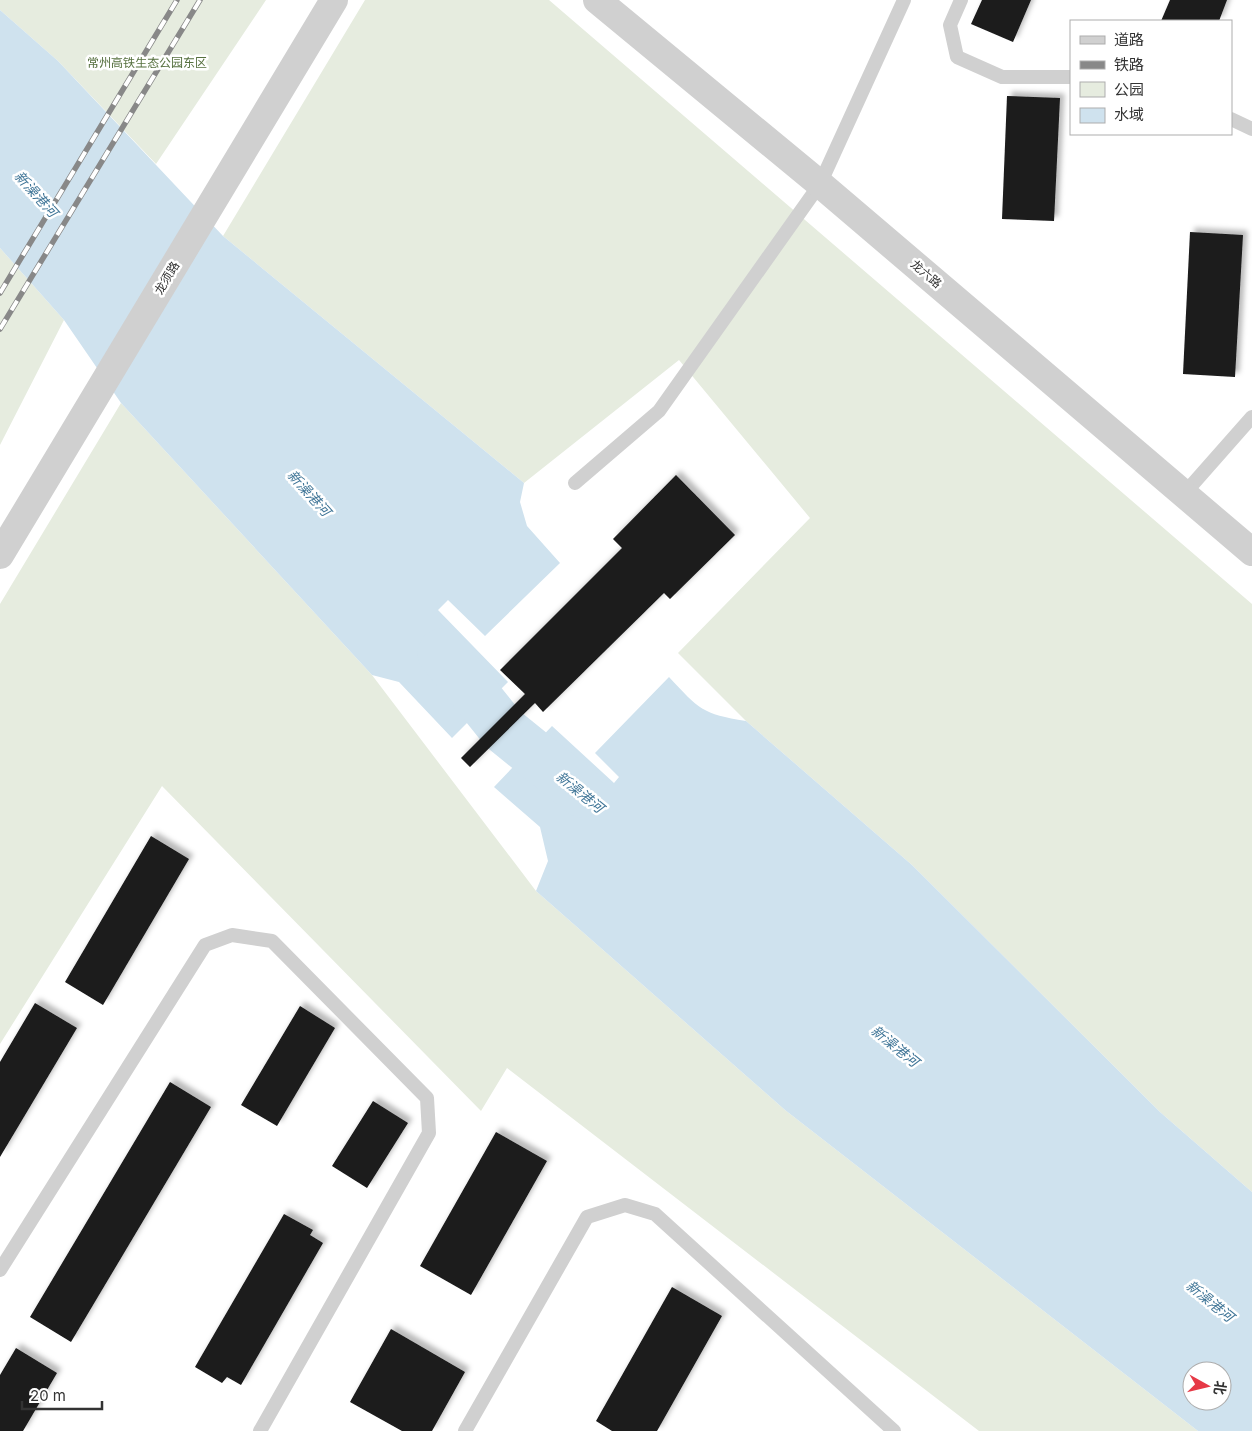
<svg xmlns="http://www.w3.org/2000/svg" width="1252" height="1431" viewBox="0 0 1252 1431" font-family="Inter,'Noto Sans SC',sans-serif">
	<defs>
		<filter id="shadow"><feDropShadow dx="4.5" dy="-4.5" stdDeviation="2.5" flood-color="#0004"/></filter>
	</defs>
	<rect width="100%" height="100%" fill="#fff"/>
	<path fill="#e6ecdf" d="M0,0H266L156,164L58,61L0,10Z
		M365,0H549L1252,604V1192L1160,1112L912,865L746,721L678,653L810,518L679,360L524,483L223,236Z
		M0,248L64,320L0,445Z
		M121,403L372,675L536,891L785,1110L1198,1431H979L507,1068L481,1111L162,786L0,1044V604Z"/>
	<path fill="#cfe2ee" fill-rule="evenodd" d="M0,10L58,61L223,236L524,483L520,502L527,526L560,563L485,636L448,600L438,610L508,682L452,738L399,682L372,675L121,403L64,320L0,248Z
		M669,677C699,709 702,714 746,721L912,865L1160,1112L1252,1192V1431H1198L785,1110L536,891L548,861L540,827L494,787L552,726L614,783L619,777L595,753ZM1192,1371H1222V1401H1192Z"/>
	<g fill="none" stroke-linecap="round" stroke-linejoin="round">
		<path stroke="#cfe2ee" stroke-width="49" d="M442,653L503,729L582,793"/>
	</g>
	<path fill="#1a1a1a" filter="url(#shadow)" d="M982,0H1031L1013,42L971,24Z
		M1170,0H1227L1219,21H1161Z
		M1007,96L1060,98L1054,221L1002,219Z
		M1190,232L1243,235L1235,377L1183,374Z
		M676,475L735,535L670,599L664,593L543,712L535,703L470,767L461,758L525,694L500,670L622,548L613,539Z
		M151,836L189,859L103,1005L65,982Z
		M35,1003L77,1028L0,1157V1062Z
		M300,1006L335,1028L277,1126L241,1105Z
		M170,1082L211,1107L71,1342L30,1317Z
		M373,1101L408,1123L367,1188L332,1166Z
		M496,1132L547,1161L471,1295L420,1266Z
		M284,1214L313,1230L310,1235L323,1243L241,1385L227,1377L222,1383L195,1367Z
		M672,1287L722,1316L657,1431H612L596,1421Z
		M391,1329L465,1372L432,1431H402L350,1402Z
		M16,1348L57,1373L23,1431H0V1375Z"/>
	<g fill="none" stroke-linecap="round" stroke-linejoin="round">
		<path stroke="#d0d0d0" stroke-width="14" d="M961,0L950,25L957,57L1002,77H1071
			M1231,119L1252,129
			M575,483L659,411L820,184L904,0
			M1184,494L1252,417
			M0,1270L205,945L232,935L272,941L427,1098L429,1133L260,1431
			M465,1431L587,1217L625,1205L655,1214L894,1431"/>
		<path stroke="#d0d0d0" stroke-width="28" d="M597,0L820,184L1252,552
			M0,555L334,0"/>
		<defs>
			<path id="rail" d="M0,293L177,0
				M0,329L200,0"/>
		</defs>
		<use href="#rail" stroke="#888" stroke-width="5.5"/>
		<use href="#rail" stroke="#fff" stroke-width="4" stroke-dasharray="11" stroke-linecap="butt"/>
	</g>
	<g text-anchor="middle" stroke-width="5" stroke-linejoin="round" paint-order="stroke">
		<g font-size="12" fill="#56703f" stroke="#fff">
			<text x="147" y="67">常州高铁生态公园东区</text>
		</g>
		<g font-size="12" fill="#333" stroke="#fff">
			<text transform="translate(926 274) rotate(40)" y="4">龙六路</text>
			<text transform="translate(167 278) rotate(-59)" y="4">龙须路</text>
		</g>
		<g font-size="14" font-style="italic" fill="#3f7597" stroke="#fff">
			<text transform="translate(36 194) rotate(48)" y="5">新澡港河</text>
			<text transform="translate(309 493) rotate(48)" y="5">新澡港河</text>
			<text transform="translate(580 792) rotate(39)" y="5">新澡港河</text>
			<text transform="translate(895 1046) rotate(39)" y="5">新澡港河</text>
			<text transform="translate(1210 1301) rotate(39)" y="5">新澡港河</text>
		</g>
	</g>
	<rect x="1070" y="20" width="162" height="115" fill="#ffffff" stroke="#adadad"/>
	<rect x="1080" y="36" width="25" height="8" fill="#d0d0d0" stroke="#adadad"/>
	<text x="1114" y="45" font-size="15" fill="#333333">道路</text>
	<rect x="1080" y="61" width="25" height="8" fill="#888888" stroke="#adadad"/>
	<text x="1114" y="70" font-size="15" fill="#333333">铁路</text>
	<rect x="1080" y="82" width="25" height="15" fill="#e6ecdf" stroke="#adadad"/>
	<text x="1114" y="95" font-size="15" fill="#333333">公园</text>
	<rect x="1080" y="108" width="25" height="15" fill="#cfe2ee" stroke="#adadad"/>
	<text x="1114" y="120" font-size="15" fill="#333333">水域</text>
	<g transform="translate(1207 1386) rotate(98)"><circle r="24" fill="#ffffff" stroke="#adadad"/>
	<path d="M0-4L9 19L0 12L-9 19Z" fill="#e63946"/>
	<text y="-8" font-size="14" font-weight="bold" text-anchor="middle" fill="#333333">北</text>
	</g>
	<path d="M22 1401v8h80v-8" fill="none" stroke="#333333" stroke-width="2.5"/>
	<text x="30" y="1401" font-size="15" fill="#333333" stroke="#ffffff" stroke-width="4" paint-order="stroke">20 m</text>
</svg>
